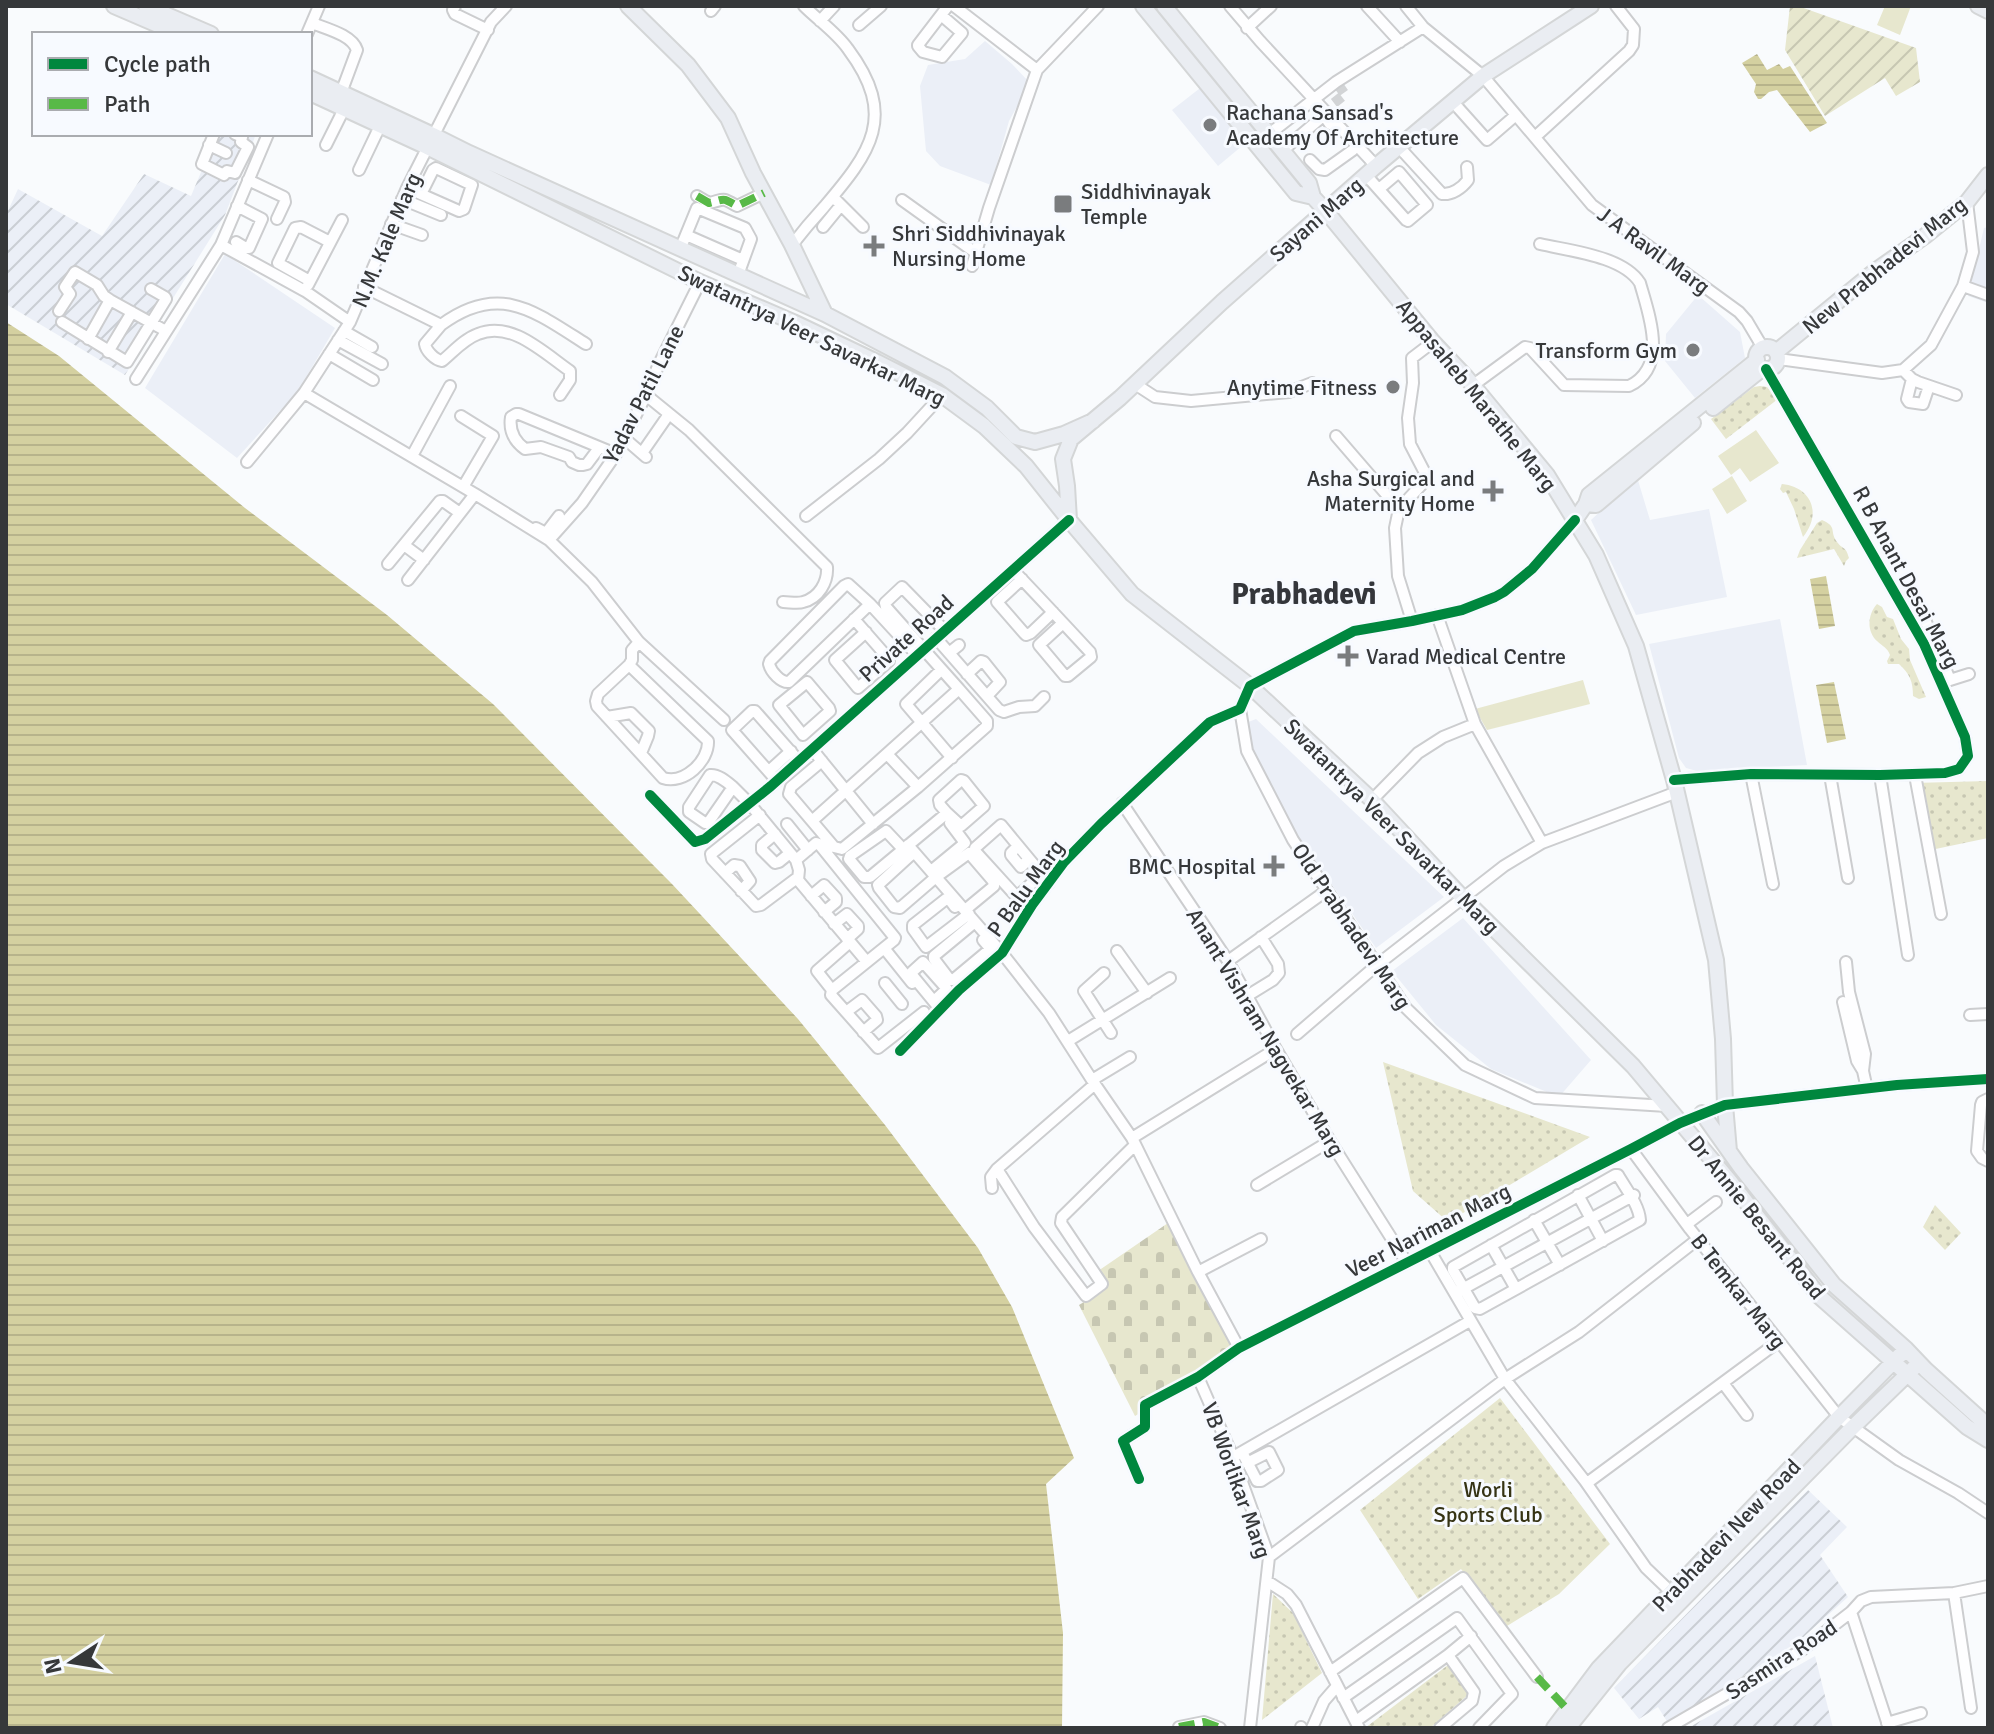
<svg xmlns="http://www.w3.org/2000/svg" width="1994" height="1734" viewBox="0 0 1994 1734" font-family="Signika,sans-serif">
	<defs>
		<pattern id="industrial-furrows" width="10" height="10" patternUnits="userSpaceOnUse" patternTransform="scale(2)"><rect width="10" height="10" fill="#ebeff7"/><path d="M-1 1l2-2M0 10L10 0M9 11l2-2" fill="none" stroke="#caced4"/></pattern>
		<pattern id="grass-dots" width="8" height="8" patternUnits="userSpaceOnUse" patternTransform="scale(2)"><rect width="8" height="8" fill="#e7e7ce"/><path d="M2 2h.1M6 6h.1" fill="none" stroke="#c7c7b2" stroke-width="1.8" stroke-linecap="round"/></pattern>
		<pattern id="cemetery-stones" width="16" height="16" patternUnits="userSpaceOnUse" patternTransform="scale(2)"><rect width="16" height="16" fill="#e7e7ce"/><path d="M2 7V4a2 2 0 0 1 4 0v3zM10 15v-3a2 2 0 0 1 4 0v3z" fill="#c7c7b2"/></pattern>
		<pattern id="garden-furrows" width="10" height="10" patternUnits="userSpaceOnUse" patternTransform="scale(2)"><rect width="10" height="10" fill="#e7e7ce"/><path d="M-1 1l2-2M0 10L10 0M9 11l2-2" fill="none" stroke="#c7c7b2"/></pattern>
		<pattern id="water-rules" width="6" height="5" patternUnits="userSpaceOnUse" patternTransform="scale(2)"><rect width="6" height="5" fill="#d4d0a0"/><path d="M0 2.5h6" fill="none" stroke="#b7b38b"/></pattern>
	</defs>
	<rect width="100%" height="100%" fill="#f9fbfd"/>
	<path fill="#ebeff7" d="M985,41L1012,64L1030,83L1009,121L991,185L940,166L926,151L920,86L928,65L965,59Z
		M1204,85L1248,141L1218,166L1172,110Z
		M1988,227V303L1968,296L1984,228Z
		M225,254L335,328L298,391L237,458L145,388Z
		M1698,295L1740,332L1745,358L1695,398L1665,361L1666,334Z
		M1637,477L1650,520L1709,509L1727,597L1636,615L1591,520Z
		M1780,619L1807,765L1697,771L1686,768L1679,758L1649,644Z
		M1256,719L1444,897L1376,948L1296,833L1246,739V723Z
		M1463,918L1591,1060L1559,1097L1491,1069L1436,1025L1392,971Z"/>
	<path fill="url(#industrial-furrows)" d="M217,134H256L225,215L125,375L6,304V215L18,189L102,236L144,174L191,196Z
		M1808,1490L1847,1527L1820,1555L1848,1597L1799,1641L1668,1723L1658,1707L1639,1719L1614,1688Z
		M1815,1656L1833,1728H1688Z"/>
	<path fill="url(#grass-dots)" d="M1760,386L1767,387L1778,399L1726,439L1711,419L1754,387Z
		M1782,484C1812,487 1822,514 1803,537L1794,509L1786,492L1783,493L1780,489Z
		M1822,520C1838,527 1829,531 1837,542C1843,550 1846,546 1849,558L1846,561L1844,566L1834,549L1797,558L1800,550L1817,523Z
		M1877,604L1882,607L1887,617L1893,619L1901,639L1909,649L1910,660L1926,697L1919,699L1913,696C1913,682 1910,674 1899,664H1888L1887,661L1890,655C1887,647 1883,647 1877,641C1866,631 1868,614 1877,604Z
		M1988,781V838L1926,851L1913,783Z
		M1383,1062L1590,1137L1448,1222L1413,1191Z
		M1935,1205L1961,1233L1945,1250L1923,1227Z
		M1500,1398L1610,1544L1559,1594L1507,1626L1461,1569L1418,1599L1360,1510Z
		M1273,1594L1293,1613L1322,1673L1262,1720Z
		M1448,1665L1469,1694L1430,1728H1365Z"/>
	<path fill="url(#cemetery-stones)" d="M1168,1223L1238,1355L1135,1416L1079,1305L1105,1289L1098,1271Z"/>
	<path fill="url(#garden-furrows)" d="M1790,6H1798L1916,48L1920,82L1896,96L1885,78L1825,116L1785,50Z"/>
	<path fill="#e7e7ce" d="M1885,6H1911L1900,35L1877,25Z
		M1756,430L1779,463L1750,482L1740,468L1731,475L1718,456Z
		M1732,476L1747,501L1727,514L1712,489Z
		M1583,680L1590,704L1487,730L1475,709Z"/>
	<path fill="url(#water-rules)" d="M1757,54L1767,70L1779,64L1783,69L1790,66L1827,123L1810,132L1777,90L1769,92L1761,99H1758L1754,92L1756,84L1742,63Z
		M6,322L59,356L245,508L387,615L493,704L672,884L798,1019L885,1125L978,1248L1012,1307L1074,1458L1046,1484L1063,1633L1062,1728H6Z
		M1826,576L1835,626L1819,629L1810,579Z
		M1834,682L1846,739L1827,743L1816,685Z"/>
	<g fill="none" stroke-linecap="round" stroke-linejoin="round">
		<path stroke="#d2d4d6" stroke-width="10" stroke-dasharray="10 5" stroke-linecap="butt" d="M1334,103L1344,95V93L1339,86"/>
		<defs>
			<path id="minor" d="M455,6L453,10L455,14L488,30
				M954,6L1037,70
				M1230,6L1260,41L1376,166
				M1367,6L1400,42
				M1406,6L1423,27L1483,76L1592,205L1739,312L1747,321L1763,348
				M711,11L715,6
				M941,15L962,33L942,57L923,52L918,46V45L941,15L948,6
				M820,21L834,6
				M312,23C327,29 352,35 357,50L341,93
				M859,25L881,6
				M1247,28L1271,6
				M307,34L319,6
				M1453,102L1487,140L1516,115
				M214,134L202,164L224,175L227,171L235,173L248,147L241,142L242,137L235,134
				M1268,135L1336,82L1423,27
				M1535,137L1629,51L1633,45L1634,29L1616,6
				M209,145L226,153
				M326,145L344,109
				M1399,147L1442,194C1452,195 1462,188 1468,180L1467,167
				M1282,151L1322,117H1325L1330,124
				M1310,160L1319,169L1325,170L1353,150
				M359,170L380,126
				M1366,175L1406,220L1408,221L1427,205L1399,172L1379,189
				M248,180L284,197L285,202L277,219
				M407,188L459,211L464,209L472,185L436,168L433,170L421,194
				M697,196L709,203C726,199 721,197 737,206L764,193
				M833,197L863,227
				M402,199L441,215
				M902,200L976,253
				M391,224L422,235
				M823,227L841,205
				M686,235L743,260
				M236,242L246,248H249L262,219L237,206
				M221,245L305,291L350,322
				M792,245C802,232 813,219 824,207C871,152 898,116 848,49C837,33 818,20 804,6
				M681,247L697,208L745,228L751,239L738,275
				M972,266L989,208L1037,70L1098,6
				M310,281L278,263L295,228L301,227L330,242
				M308,285L342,220
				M1963,286L1988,295
				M364,287L441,325C499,282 534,311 586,344
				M59,311L70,294L65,287L75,272L97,285L104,296L110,300L166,331
				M62,322L127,362L166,299L165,297L151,289
				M441,325L425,344C426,351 435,360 442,361C453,352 464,339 478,334C511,320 544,353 570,371V380L560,395
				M344,331L372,347
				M88,339L110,300
				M338,340L382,364
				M108,352L132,312
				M329,354L373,380
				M1778,359L1882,373L1903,370L1931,345L1963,286L1973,252L1967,202
				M1903,370L1912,379L1918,382L1956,395
				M136,379L221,245L268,134
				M1912,379L1907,399L1909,402L1923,404L1929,386
				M1135,384L1155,397L1191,401L1289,392L1312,383
				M1472,386L1525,347L1530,348L1564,385L1629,386C1669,367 1649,315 1640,283C1623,256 1570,251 1540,244
				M304,393L475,494L549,540L592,582L639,642L724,720
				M646,395L689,430L827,567C828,582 819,598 803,602C798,604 789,602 783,602
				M461,416L493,436L463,487
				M1336,436L1399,509
				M624,438L646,457
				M599,448L587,464L583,465H579L572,462L569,457L541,447L525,449C514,441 509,430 511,417L516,414H519L616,454
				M642,453L669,414
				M412,456L450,386
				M247,462L304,393L350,322L407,188L491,22L506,6
				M806,516L879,459L907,433L942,395
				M536,528L546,533L559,516
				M549,540L582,503L616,454L646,395L659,364L700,282
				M404,545L424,560
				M388,564L440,501H443L460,513
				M1013,570C1039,597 1064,624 1090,652L1091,657L1068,676H1065L1039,645L1063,623
				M1022,579L997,602L1024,633L1026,635L1031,633L1053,612
				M408,580L475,494
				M870,604L789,682C781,683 771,672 769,664L770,661L844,586L848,584L870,604L917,655
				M1904,610L1915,605L1918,606L1921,610L1950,680L1969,674
				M1437,615L1475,724L1542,843
				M854,619L889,659V661L858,688L835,660L866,632
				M1412,621L1398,576L1395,528L1399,509L1424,482V471L1410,444L1408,418L1413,383L1412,358L1433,342
				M936,638L999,710L1004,712L1019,707L1035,706L1044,697
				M949,653L959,645
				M629,665L708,741C709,761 684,785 663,778L597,706L596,701L598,694L629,665L632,660V650L639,642
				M941,670L906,704L952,758
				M967,674L981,661L984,662L1000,682L987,696
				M807,682L829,708L830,711L803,735L779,705Z
				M1240,709L1247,751L1293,840L1406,1008L1465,1065L1535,1098L1667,1106
				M607,717L631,713L649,731L648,736L641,753
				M812,749L873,824
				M887,754L918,787
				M822,761L791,787L789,794L834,847L842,849L918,787L987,726V721L959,689
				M769,771L791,751
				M1751,774L1773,884
				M1830,775L1848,878
				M1880,775L1908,955
				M1915,775L1941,914
				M1674,780L1751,774L1880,775L1945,773L1959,769L1968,756L1965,737L1924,644L1766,369
				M777,781L732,730L752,711H755L799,761
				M733,787L708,823H705L689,812V807L710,775C718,774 727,782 733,787L750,804L796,860
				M650,795L695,842L705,839L771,786L1069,520
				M1372,800L1418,753L1443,737L1475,724
				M1122,803L1228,961L1276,1049L1330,1141L1407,1263
				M760,815L711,854L712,859L756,906L761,905L797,878
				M812,821L959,689L886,607L885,603L902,587L945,631
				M787,824L808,850
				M775,834L762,845V850L775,863L779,862L790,853
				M908,845L1002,953L1049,1013L1092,1080L1132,1138L1198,1272L1239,1348
				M1018,846L1011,853V855L1021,867L1029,859
				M903,849L886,831L850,856L849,859L864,877H870L947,813L940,805L939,800L961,780L964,781L984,806L961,826L947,813
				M914,852L878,885L879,888L894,907L900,908L936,877L969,853L993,881L994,886L965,910
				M931,871L965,843L950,823
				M725,873L734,865L740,866L750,881L741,891
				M1042,874L1020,894L1015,895L975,851V848L1001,825L1049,883
				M811,896L824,885L836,898V902L824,912
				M955,907L949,899H946L913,925V929L926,947L969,914
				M975,922L934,956V959L950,980H953L989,950V947L983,940
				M834,924L847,914L858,926V929L847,939
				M850,942L817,971L832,990L894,940L895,938L819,844L816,843L796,860L799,870L798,880L867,962
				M884,948L912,983
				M1117,951L1147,993
				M1228,961L1326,891
				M1846,962L1849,992L1865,1054L1863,1071L1867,1089
				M1104,973L1084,991L1111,1033
				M885,983L902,1004
				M832,990L831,995L878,1048L924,1012
				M1247,996L1273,980L1279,973L1278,964L1261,937
				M934,1001L947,989L923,962L912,972V975L940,1009
				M1843,1002L1857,1061L1863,1071
				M846,1012L862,1000L876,1016L877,1020L863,1032
				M1970,1015L1988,1014
				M1297,1034L1377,965L1504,866L1542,843L1677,792
				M1068,1041L1170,978
				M900,1051L959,990L1002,953L1032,905L1064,862L1101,824L1210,722L1240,709L1250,686L1354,631L1412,621L1462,610L1495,597L1504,592L1532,569L1575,520
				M1092,1080L1130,1057
				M1988,1099L1982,1102L1981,1105L1977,1151L1982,1158L1988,1161
				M1132,1138L1276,1049
				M1631,1149L1690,1229L1839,1417L1899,1460L1958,1493L1988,1513
				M997,1169L1034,1227L1086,1296L1102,1284L1061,1223L1062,1217L1135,1145
				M1615,1175H1618C1626,1189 1639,1205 1640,1220L1480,1309L1475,1308L1453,1270V1267Z
				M1257,1185L1330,1141
				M992,1188L991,1177L997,1169L1095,1084
				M1578,1195L1603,1241
				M1534,1220L1560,1265
				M1687,1224L1716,1202
				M1491,1245L1516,1289
				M1430,1251L1505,1379L1585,1481L1646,1568L1671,1592
				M1198,1272L1261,1239
				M1459,1291L1634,1195
				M1198,1377L1233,1457L1269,1557L1250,1728
				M1723,1383L1747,1415
				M1242,1452L1256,1479L1257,1481H1261L1278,1470L1269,1452L1247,1463
				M1233,1457L1470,1321
				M1139,1479L1123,1441L1145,1427V1405L1198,1377L1239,1348L1631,1149L1680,1123L1725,1105L1897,1085L1988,1079
				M1587,1483L1778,1342
				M1269,1557L1505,1379L1579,1332L1698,1239
				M1267,1581L1287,1594L1296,1605L1359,1728
				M1954,1593L1971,1708
				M1851,1612L1889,1728
				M1448,1655L1471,1636
				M1330,1672L1463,1578L1537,1677
				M1343,1698L1457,1618L1512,1694L1479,1728
				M1356,1721L1448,1655L1474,1692L1472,1701L1440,1728
				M1887,1723L1921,1713
				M1179,1727L1204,1722L1220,1728
				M1301,1727V1728
				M1312,1728L1324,1701L1337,1686
				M1668,1728L1802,1650L1851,1612L1861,1601L1871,1597L1954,1593L1988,1586"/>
			<path id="major" d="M114,6L179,34
				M146,6L211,34
				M628,6L688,65L728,118L753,173L792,245L825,314
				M1143,6L1296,193L1313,197L1325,210L1433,342L1466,377L1547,475L1596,555L1636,646L1674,780L1716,960L1723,1039L1725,1105L1729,1151
				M1164,6L1309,183L1313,197
				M1978,6L1988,11
				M310,78L433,135L469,153L825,314L945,377L987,408L1016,437L1035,442L1064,434L1093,421
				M310,93L427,147L700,282L793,322L877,362L942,395L984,426L1026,466L1069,520L1132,594L1250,686L1372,800L1463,898L1633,1066L1729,1180L1820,1297L1967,1427L1988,1440
				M1756 358a11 11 0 1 1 22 0a11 11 0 1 1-22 0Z
				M1776,352L1875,271L1925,236L1967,202L1988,175
				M1713,408L1763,368
				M1586,504L1596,505L1693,423
				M1069,520L1067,486L1063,459L1071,439L1120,398L1222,302L1376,166L1483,76L1591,6
				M1575,520L1586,504L1589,495L1757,360
				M1702,1113L1741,1168L1834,1285L1906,1349L1926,1370L1988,1426
				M1554,1728L1599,1668L1839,1417L1906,1349
				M1568,1728L1620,1663L1852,1428L1919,1363"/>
		</defs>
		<use href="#minor" stroke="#cccdcf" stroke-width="14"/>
		<use href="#major" stroke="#d4d6d7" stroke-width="18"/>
		<use href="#minor" stroke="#fefeff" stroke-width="10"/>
		<use href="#major" stroke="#eaedf2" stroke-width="14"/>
		<path stroke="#58b947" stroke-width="8" stroke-dasharray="16 8" stroke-linecap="butt" d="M697,196L709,203C726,199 721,197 737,206L764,193
			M1537,1677L1568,1710
			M1179,1727L1204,1722L1220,1728"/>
		<defs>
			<path id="cycleway" d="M1674,780L1751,774L1880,775L1945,773L1959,769L1968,756L1965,737L1924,644L1766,369
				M650,795L695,842L705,839L771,786L1069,520
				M900,1051L959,990L1002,953L1032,905L1064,862L1101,824L1210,722L1240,709L1250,686L1354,631L1412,621L1462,610L1495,597L1504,592L1532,569L1575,520
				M1139,1479L1123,1441L1145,1427V1405L1198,1377L1239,1348L1631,1149L1680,1123L1725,1105L1897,1085L1988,1079"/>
		</defs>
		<use href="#cycleway" stroke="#f7faff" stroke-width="15"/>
		<use href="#cycleway" stroke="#00873e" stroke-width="10"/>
	</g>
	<g fill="#7a7c7e" stroke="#f7faff" stroke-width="3">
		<circle cx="1210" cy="125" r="8"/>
		<rect x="1053" y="194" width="20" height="20" rx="4"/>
		<path d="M870 234h8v8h8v8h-8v8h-8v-8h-8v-8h8z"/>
		<circle cx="1693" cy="350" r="8"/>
		<circle cx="1393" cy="387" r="8"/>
		<path d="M1489 479h8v8h8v8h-8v8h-8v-8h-8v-8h8z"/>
		<path d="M1344 644h8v8h8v8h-8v8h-8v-8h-8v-8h8z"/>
		<path d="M1270 854h8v8h8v8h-8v8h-8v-8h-8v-8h8z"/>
	</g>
	<g text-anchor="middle" stroke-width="6" stroke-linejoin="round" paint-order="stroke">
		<g font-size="22" fill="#36383a" stroke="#f7faff" text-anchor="start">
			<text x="1226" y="120">Rachana Sansad's<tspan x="1226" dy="25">Academy Of Architecture</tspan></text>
			<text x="1081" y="199">Siddhivinayak<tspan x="1081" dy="25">Temple</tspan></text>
			<text x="892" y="241">Shri Siddhivinayak<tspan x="892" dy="25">Nursing Home</tspan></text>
			<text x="1677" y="358" text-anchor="end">Transform Gym</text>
			<text x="1377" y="395" text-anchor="end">Anytime Fitness</text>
			<text x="1475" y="486" text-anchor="end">Asha Surgical and<tspan x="1475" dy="25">Maternity Home</tspan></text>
			<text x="1366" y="664">Varad Medical Centre</text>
			<text x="1256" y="874" text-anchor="end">BMC Hospital</text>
		</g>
		<g font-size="22" fill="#36383a" stroke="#f7faff">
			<text transform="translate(1316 219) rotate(-41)" y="8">Sayani Marg</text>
			<text transform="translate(386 240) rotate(-67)" y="8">N.M. Kale Marg</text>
			<text transform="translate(1654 250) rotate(36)" y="8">J A Ravil Marg</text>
			<text transform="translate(1884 265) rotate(-39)" y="8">New Prabhadevi Marg</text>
			<text transform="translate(812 335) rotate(26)" y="8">Swatantrya Veer Savarkar Marg</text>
			<text transform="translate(643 394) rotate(-63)" y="8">Yadav Patil Lane</text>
			<text transform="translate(1477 395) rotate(51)" y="8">Appasaheb Marathe Marg</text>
			<text transform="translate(1907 577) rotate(62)" y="8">R B Anant Desai Marg</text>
			<text transform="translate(906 638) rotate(-42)" y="8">Private Road</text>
			<text transform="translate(1392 826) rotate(45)" y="8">Swatantrya Veer Savarkar Marg</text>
			<text transform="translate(1025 888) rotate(-54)" y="8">P Balu Marg</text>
			<text transform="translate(1352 926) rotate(56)" y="8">Old Prabhadevi Marg</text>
			<text transform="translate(1266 1032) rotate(59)" y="8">Anant Vishram Nagvekar Marg</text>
			<text transform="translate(1757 1217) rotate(51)" y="8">Dr Annie Besant Road</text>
			<text transform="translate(1428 1230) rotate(-27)" y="8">Veer Nariman Marg</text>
			<text transform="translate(1739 1291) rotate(52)" y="8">B Temkar Marg</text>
			<text transform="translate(1237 1480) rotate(70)" y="8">VB Worlikar Marg</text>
			<text transform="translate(1726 1535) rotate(-46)" y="8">Prabhadevi New Road</text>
			<text transform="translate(1781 1659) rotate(-33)" y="8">Sasmira Road</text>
		</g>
		<g font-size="22" fill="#353314" stroke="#f7faff">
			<text x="1488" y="1497">Worli<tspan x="1488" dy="25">Sports Club</tspan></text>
		</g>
		<g font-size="30" font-weight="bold" fill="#34363b" stroke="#f7faff">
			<text x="1304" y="604">Prabhadevi</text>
		</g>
	</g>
	<rect width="1994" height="1734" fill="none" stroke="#36383a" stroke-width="16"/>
	<rect x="32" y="32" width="280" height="104" fill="#f7faff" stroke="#aaacb0" stroke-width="2"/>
	<rect x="48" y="58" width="40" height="12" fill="#00873e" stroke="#aaacb0" stroke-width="2"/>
	<text x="104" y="72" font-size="24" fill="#36383a">Cycle path</text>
	<rect x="48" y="98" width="40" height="12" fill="#58b947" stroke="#aaacb0" stroke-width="2"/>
	<text x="104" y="112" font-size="24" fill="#36383a">Path</text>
	<g transform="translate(72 1662) rotate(258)" stroke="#f7faff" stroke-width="6" paint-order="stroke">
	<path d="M0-6L14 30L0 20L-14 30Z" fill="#36383a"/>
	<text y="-12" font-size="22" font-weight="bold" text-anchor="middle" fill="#36383a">N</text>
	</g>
</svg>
